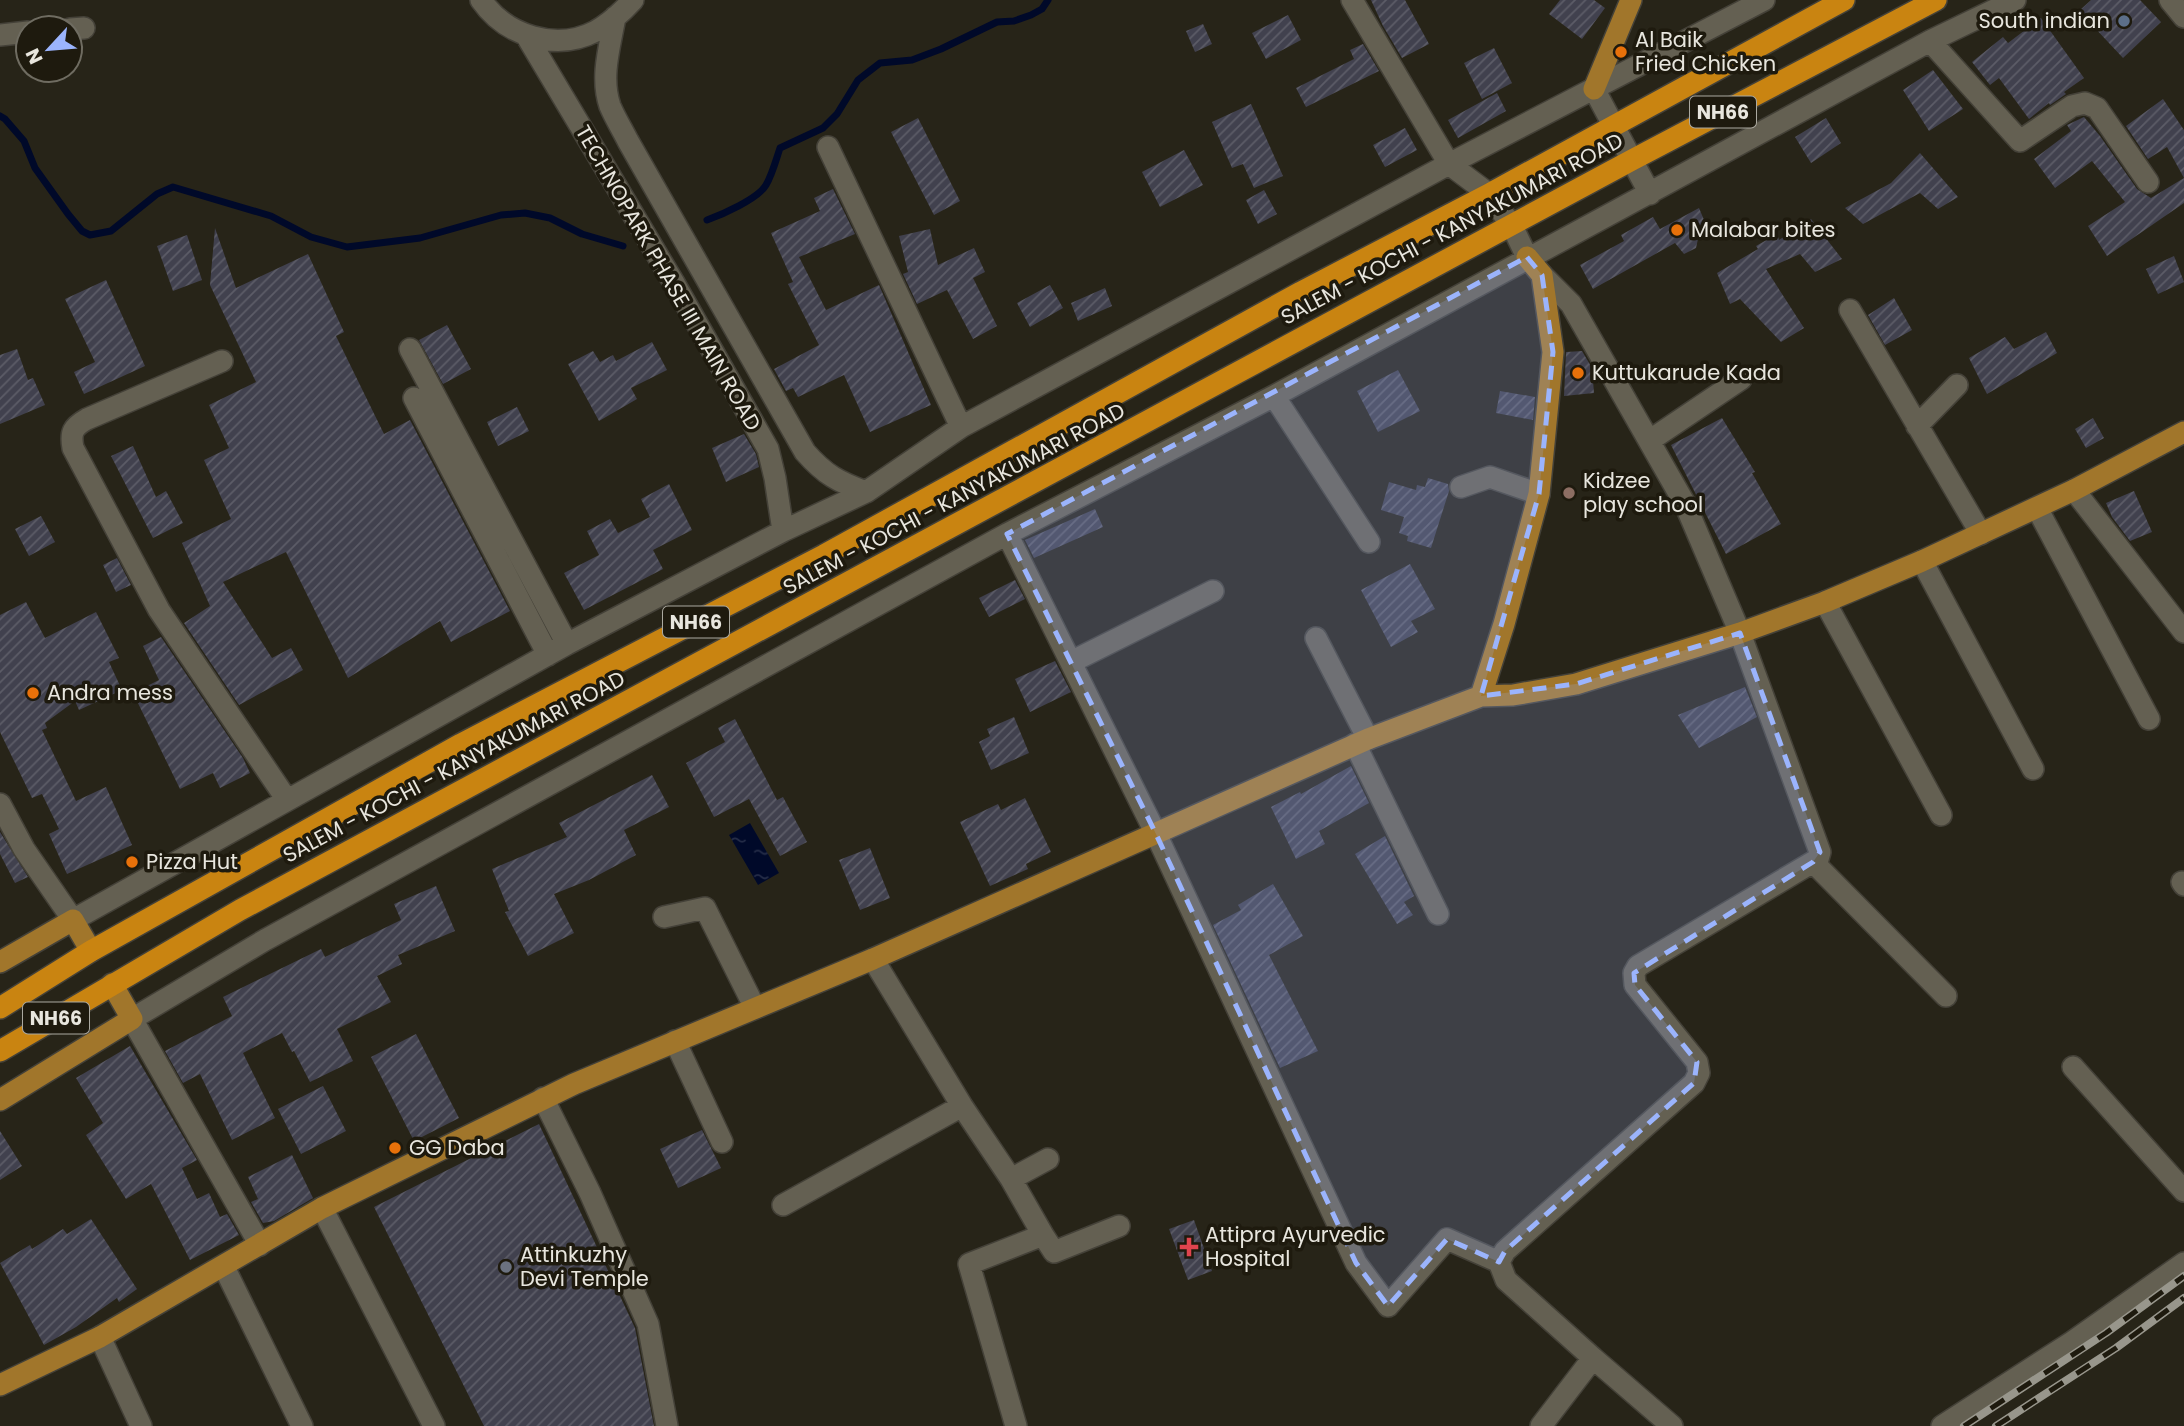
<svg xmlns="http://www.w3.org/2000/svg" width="2184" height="1426" viewBox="0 0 2184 1426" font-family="Poppins,sans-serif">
	<defs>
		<pattern id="water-ripples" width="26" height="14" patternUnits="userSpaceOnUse" patternTransform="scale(1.75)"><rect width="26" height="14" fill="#000929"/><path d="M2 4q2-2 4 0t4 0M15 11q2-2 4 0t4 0" fill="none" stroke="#252d48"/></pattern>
		<pattern id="building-hatch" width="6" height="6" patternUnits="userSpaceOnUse" patternTransform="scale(1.75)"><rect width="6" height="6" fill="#41414e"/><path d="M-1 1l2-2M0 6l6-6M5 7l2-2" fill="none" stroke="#5c5c67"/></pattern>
	</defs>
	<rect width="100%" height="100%" fill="#272418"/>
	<path fill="url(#water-ripples)" d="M750,823L779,873L758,885L729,835Z"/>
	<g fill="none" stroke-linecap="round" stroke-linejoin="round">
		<path stroke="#000929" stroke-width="7" d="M0,116L5,119L24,141L35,168L68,214L82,231L90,235L111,231L157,194L173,187L271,216L311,237L347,247L420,238L501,215L525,213L550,218L582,234L623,246
			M707,220C721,215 758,199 766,185C772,175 776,160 780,148L823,128L837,114L858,80L880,63L912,60L941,49L997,22L1014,21L1031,15L1042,9L1048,0"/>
	</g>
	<path fill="url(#building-hatch)" d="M1371,0H1405L1429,44L1402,58L1383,26Z
		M1560,0H1594L1605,8L1582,39L1549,14Z
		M2091,0H2140L2161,22L2123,58L2079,11Z
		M1288,15L1301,40L1266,59L1252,33Z
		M2041,18L2084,78L2064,92L2066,94L2050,105L2049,103L2029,119L1999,78L1990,85L1972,62L2003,37L2008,43Z
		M1203,24L1212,44L1195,52L1186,31Z
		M1363,44L1379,71L1306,107L1296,88L1354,59L1350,50Z
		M1494,48L1512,83L1482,99L1464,63Z
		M1933,70L1963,109L1929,131L1903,90Z
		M1497,93L1506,111L1458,138L1448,120Z
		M2163,99L2184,130V203L2107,256L2088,226L2125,202L2092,161L2055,188L2034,159L2071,131L2067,125L2084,117L2100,136L2137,189L2151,198L2184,178L2167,147L2148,159L2126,126Z
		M1251,104L1283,176L1254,188L1243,164L1232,168L1212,122Z
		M918,118L960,201L934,215L891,132Z
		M1826,118L1841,143L1811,163L1795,137Z
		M1405,128L1417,150L1385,167L1373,145Z
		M1184,150L1203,185L1160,207L1142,172Z
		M1920,153L1958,197L1938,209L1920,193L1863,224L1845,208L1891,183Z
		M833,189L855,234L799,257L826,310L879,285L931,405L870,432L844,375L798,397L793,388L786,391L774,369L819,345L788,284L793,282L771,233L820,211L814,198Z
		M1264,190L1277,214L1258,224L1246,200Z
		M1699,208L1707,227L1698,239L1696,248L1684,254L1675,243L1593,289L1580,265L1624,241L1621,235L1653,217L1660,229Z
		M1811,219L1842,259L1815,272L1800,254L1766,269L1804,328L1781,342L1740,299L1730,304L1717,273L1758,249L1756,246L1777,234L1779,240Z
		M215,228L236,288L308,254L344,332L336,336L384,434L410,420L510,611L451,642L440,621L348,678L286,552L223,582L272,658L291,648L303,670L239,705L184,623L210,606L182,543L231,519L204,460L229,448L209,405L256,382L210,285Z
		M930,229L938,265L974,248L985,272L973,278L997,326L973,339L947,290L917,304L903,274L908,272L899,236Z
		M187,235L202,280L173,291L157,246Z
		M2174,256L2184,282L2158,294L2146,269Z
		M106,280L145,366L84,394L74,372L95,362L65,299Z
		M1050,285L1063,308L1030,327L1017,303Z
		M1105,288L1112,306L1078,321L1071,303Z
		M1894,298L1912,330L1885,345L1868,315Z
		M447,325L471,369L443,384L419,340Z
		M2046,332L2057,353L1987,394L1969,358L2005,337L2014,349Z
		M652,342L667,370L631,388L637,399L599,421L568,364L593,351L600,362L613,355L616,361Z
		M17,349L28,380L33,378L45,405L0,424V355Z
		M1582,351L1592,368L1594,393L1564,396L1566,352Z
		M1398,370L1420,411L1378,432L1357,391Z
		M1500,391L1535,397L1533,420L1496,413Z
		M517,407L529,431L498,446L487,422Z
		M1722,418L1755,472L1752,473L1781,524L1726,554L1671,445Z
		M2093,418L2104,438L2086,448L2075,429Z
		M744,434L756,454L759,467L726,482L712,448Z
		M133,446L156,497L166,491L183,523L153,538L111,456Z
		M1428,478L1448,484L1449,491L1431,548L1407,541L1408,536L1399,533L1404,517L1381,510L1389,482L1416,490L1417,485L1425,487Z
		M669,484L692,530L653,550L663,569L584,610L564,573L599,555L587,531L610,519L618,533L650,517L641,499Z
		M2134,491L2152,532L2130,541L2112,517L2106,503Z
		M1095,509L1103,527L1034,558L1025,540Z
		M41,516L55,542L29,556L15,529Z
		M117,558L131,585L116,592L103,565Z
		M1410,564L1435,609L1411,621L1418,632L1391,647L1361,590Z
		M1015,580L1025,599L989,617L979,598Z
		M26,602L45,638L96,612L119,658L109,662L122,690L79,710L75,701L45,723L47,728L42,730L76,801L106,787L132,845L67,874L49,834L59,829L42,794L32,798L0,732V615Z
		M161,637L243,758L250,773L220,788L213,773L180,789L133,693L159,680L143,646Z
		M1055,661L1071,692L1030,712L1015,679Z
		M1745,687L1757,717L1699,748L1678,715Z
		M1014,717L1029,753L991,770L979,742L990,736L987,729Z
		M735,719L777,800L783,797L807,842L780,856L749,799L714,817L686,763L725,742L718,728Z
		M1351,766L1369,803L1319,831L1325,844L1296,859L1271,807L1300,792L1301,794Z
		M652,775L669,807L624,830L636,855L589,880L554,894L574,933L528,956L505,912L509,911L492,869L567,837L559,823Z
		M1025,798L1051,852L1026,864L1028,869L990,886L960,822L998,804L1001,810Z
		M0,832L28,877L15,883L0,854Z
		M1385,836L1414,896L1404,902L1413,915L1397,924L1355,854Z
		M870,848L890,898L860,910L839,860Z
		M1273,884L1303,936L1269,955L1318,1051L1280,1068L1213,925L1241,910L1238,905Z
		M436,886L455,931L398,955L402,964L377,976L391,1002L337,1029L353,1061L310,1082L294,1051L292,1052L282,1033L243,1053L275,1118L232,1140L200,1074L183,1083L165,1051L232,1016L223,997L321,949L325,957L401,920L394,904Z
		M416,1034L459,1118L414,1141L371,1057Z
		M130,1046L197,1160L182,1168L197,1199L209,1193L220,1217L227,1214L239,1235L190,1260L151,1184L126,1199L86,1135L103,1123L76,1078Z
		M323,1086L346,1131L301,1154L278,1109Z
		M539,1124L635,1328L654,1426H484L374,1207Z
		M702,1130L721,1168L678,1188L660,1149Z
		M0,1131L22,1166L0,1180Z
		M292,1155L313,1198L274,1221L263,1223L251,1202L258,1199L248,1177Z
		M91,1219L137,1289L119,1302L117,1298L76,1327L44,1345L0,1263L30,1245L32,1249L63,1229L67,1234Z
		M1194,1220L1212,1271L1188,1280L1169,1229Z"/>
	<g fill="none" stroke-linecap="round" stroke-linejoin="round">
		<defs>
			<path id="minor" d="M481,0C506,36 556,52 596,31C610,23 623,11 633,0
				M1352,0L1449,164L1489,194L1512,226L1527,257
				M2170,0L2184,17
				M615,17C610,46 600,77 610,106C615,118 622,129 628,141L805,452C825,475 839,482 866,492
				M70,29L84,28
				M0,35L28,32
				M526,35L674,283L768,449L775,478L783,531
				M1930,41L2020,141L2072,106L2085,103L2097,108L2148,182
				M1594,89L1650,194
				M828,147L961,427
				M1850,310L1981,534
				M410,349L567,644
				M222,361L87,419C73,427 70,432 73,448L159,610L287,800
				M1274,396L1369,542
				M414,398L548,655
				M1917,426L1957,385
				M1649,441L1741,379
				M1461,487L1490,477L1539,494
				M2074,490L2184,632
				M2037,508L2149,719
				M1007,534L1156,834L1356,1263L1388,1306L1447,1239L1499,1262
				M1922,561L2033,769
				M1825,602L1941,815
				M1316,638L1368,739
				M1071,662L1213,591
				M1355,744L1438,914
				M0,804L24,849L73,920L567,644L783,531L866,492L961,427L1449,164L1764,0
				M1813,862L1946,996
				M2182,882L2184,885
				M664,917L705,908L755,1008
				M873,959L962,1106L1011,1179L1043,1235L969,1264L1016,1426
				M675,1041L722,1142
				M2073,1067L2184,1191
				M543,1098L590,1193L648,1324L667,1426
				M1011,1179L1048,1159
				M783,1205L962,1106
				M322,1208L434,1426
				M1043,1235L1054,1252L1119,1226
				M260,1245L132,1019L265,940L1007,534L1274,396L1930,41L2015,0
				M224,1267L302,1426
				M100,1337L141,1426
				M1593,1358L1672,1426
				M1541,1426L1593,1358L1506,1280L1499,1262L1505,1251L1694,1083L1699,1073L1697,1062L1635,985L1634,973L1638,966L1813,862L1818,859L1820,852L1740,633L1685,504L1571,304L1542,275
				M1942,1426L2072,1342L2184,1263"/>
			<path id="major" d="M1594,89L1631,0
				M1481,696L1504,624L1539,494L1553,352L1542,275L1527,257
				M0,962L73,920L91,951
				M0,1100L132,1019L112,984
				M0,1385L100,1337L322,1208L574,1084L873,959L1368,739L1481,696L1513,695L1576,684L1740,633L1825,602L1922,561L2074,490L2184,432"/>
			<path id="highway" d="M0,1008L91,951L461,744L824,555L1301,292L1489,194L1844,0
				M0,1051L240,910L1632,160L1936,0"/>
		</defs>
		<use href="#minor" stroke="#444138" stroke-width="24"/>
		<use href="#major" stroke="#444138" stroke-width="24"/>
		<use href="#highway" stroke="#444138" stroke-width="24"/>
		<use href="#minor" stroke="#646052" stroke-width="21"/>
		<use href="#major" stroke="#a1762b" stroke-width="21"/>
		<use href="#highway" stroke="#c98411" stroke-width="21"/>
		<defs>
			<path id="rail" d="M1964,1426L2106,1333L2184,1276
				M1996,1426L2116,1348L2184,1298"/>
		</defs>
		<use href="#rail" stroke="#98968c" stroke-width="8"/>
		<use href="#rail" stroke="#1e1a0e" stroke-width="5" stroke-dasharray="16" stroke-linecap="butt"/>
	</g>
	<path fill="#9bb4fd" fill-opacity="0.2" stroke="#9bb4fd" stroke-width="5" stroke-dasharray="14 9" stroke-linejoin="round" d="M1527,257L1542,275L1553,352L1539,494L1481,696L1576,684L1740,633L1820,852L1813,862L1634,973L1635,985L1697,1062L1694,1083L1505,1251L1499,1262L1447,1239L1388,1306L1356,1263L1156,834L1007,534Z"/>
	<circle fill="#5c6f8a" stroke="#1e1a0e" stroke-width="2.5" cx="2124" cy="21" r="7"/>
	<g fill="#e8710a" stroke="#1e1a0e" stroke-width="2.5">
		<circle cx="1621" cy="52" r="7"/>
		<circle cx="1677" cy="230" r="7"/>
		<circle cx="1578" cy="373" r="7"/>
		<circle cx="33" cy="693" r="7"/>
		<circle cx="132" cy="862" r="7"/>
		<circle cx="395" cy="1148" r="7"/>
	</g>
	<circle fill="#8d6e63" stroke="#1e1a0e" stroke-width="2.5" cx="1569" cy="493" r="7"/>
	<path fill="#e0444e" stroke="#1e1a0e" stroke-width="2.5" d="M1185.5 1236.5h7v7h7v7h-7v7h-7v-7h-7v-7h7z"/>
	<circle fill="#6b7280" stroke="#1e1a0e" stroke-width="2.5" cx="506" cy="1267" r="7"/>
	<g text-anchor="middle" stroke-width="7" stroke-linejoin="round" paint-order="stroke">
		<g fill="#1e1a0e" stroke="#aba9a0" stroke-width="2">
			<rect x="1690" y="96.5" width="66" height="31" rx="5"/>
			<rect x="663" y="606.5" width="66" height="31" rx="5"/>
			<rect x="23" y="1002.5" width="66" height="31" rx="5"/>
		</g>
		<g font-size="19" font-weight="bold" fill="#e8e6de">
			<text x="1723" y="119">NH66</text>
			<text x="696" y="629">NH66</text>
			<text x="56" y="1025">NH66</text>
		</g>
		<g font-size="21" fill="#e8e6de" stroke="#1e1a0e" text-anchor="start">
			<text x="2110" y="28" text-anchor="end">South indian</text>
			<text x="1635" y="47">Al Baik<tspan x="1635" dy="24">Fried Chicken</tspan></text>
			<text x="1691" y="237">Malabar bites</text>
			<text x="1592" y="380">Kuttukarude Kada</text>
			<text x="1583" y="488">Kidzee<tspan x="1583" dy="24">play school</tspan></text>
			<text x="47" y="700">Andra mess</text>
			<text x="146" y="869">Pizza Hut</text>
			<text x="409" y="1155">GG Daba</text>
			<text x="1205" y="1242">Attipra Ayurvedic<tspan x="1205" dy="24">Hospital</tspan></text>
			<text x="520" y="1262">Attinkuzhy<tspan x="520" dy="24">Devi Temple</tspan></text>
		</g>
		<g font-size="21" fill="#e8e6de" stroke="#1e1a0e">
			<text transform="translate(1452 229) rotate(-28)" y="7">SALEM - KOCHI - KANYAKUMARI ROAD</text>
			<text transform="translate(668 278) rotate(60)" y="7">TECHNOPARK PHASE III MAIN ROAD</text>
			<text transform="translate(954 499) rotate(-28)" y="7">SALEM - KOCHI - KANYAKUMARI ROAD</text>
			<text transform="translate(454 767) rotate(-28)" y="7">SALEM - KOCHI - KANYAKUMARI ROAD</text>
		</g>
	</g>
	<g transform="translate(49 49) rotate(244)"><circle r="33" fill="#1e1a0e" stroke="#6f6c61" stroke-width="2"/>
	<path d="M0-5L12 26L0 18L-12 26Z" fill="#9bb4fd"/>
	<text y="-10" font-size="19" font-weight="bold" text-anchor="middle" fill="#e8e6de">N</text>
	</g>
</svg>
